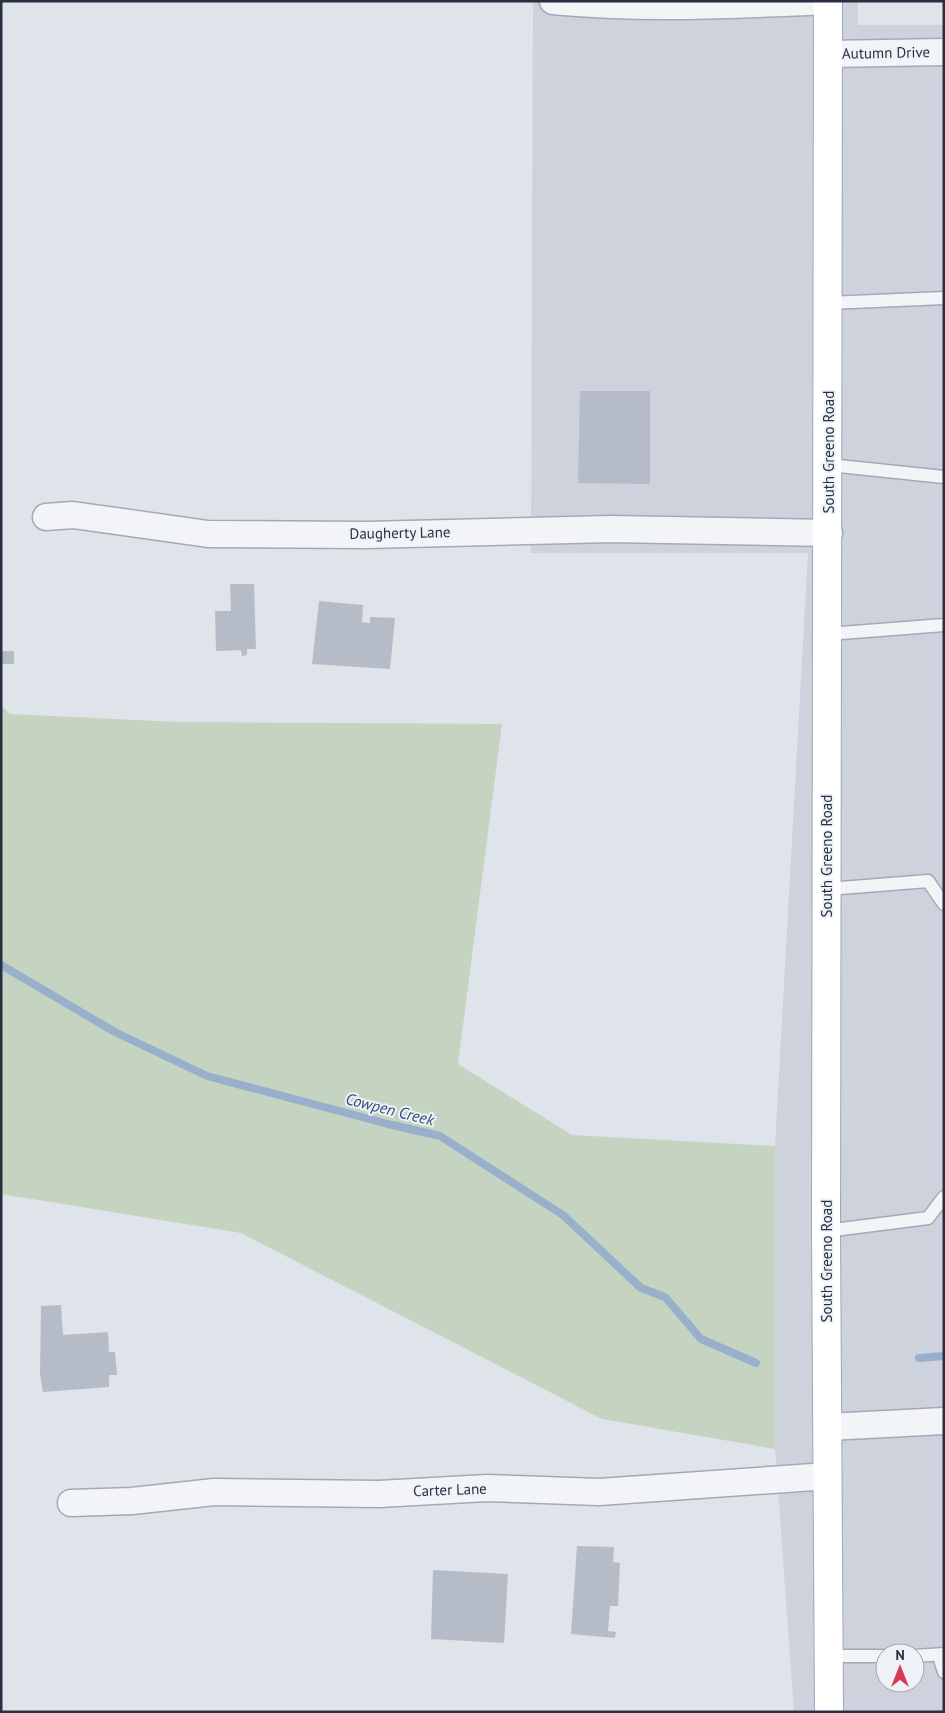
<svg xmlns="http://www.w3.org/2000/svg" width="945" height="1713" viewBox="0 0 945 1713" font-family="'PT Sans',sans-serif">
	<rect width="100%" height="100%" fill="#dfe3ea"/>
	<path fill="#cdd2dc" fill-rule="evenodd" d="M533,1H858V25H944V1712H794L775,1449V1146L808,553H531ZM885,1653H915V1683H885Z"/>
	<path fill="#c5d4c0" d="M1,706L10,714L178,722L502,724L458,1064L572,1135L775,1146V1449L602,1419L241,1233L1,1194Z"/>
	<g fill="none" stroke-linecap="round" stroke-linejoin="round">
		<path stroke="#98b0cc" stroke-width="8" d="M1,965L115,1032L207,1076L388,1124L440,1136L563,1215L641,1288L665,1297L701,1339L756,1363
			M919,1358L944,1356"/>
	</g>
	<path fill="#b6bcc7" d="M580,391H650V484L578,483Z
		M230,584H254L256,649H247V655L242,656L241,650L216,651L215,611H231Z
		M319,601L363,605L362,622L370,623V617L395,618L390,669L312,664Z
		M1,651H14V664H1Z
		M61,1305L63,1335L108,1332L109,1352H115L117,1375H109V1387L43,1392L40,1374L41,1306Z
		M577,1546L614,1547L613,1562L620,1563L618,1606H610L608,1631L616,1632L615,1638L571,1634Z
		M433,1570L508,1574L504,1643L431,1639Z"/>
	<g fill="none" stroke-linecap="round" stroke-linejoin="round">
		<defs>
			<path id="lane" d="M828,303L944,298
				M829,465L944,477
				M828,634L944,625
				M828,889L928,881L944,904
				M826,1231L928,1218L944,1197
				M828,1656H885
				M915,1656L944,1654
				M939,1656L944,1672"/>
			<path id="street" d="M553,1C646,10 735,5 828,1
				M828,54L944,52
				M46,517L73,515L208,534L367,535L611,529L829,533
				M828,1427L944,1421
				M71,1503L132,1501L214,1492L379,1494L487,1488L599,1492L828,1476"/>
			<path id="primary" d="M828,1L826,1231L829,1712"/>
		</defs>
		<use href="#lane" stroke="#a4aab4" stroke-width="15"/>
		<use href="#street" stroke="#a4aab4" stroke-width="29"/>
		<use href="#primary" stroke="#9ea7b6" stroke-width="30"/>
		<use href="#lane" stroke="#f2f4f8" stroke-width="12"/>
		<use href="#street" stroke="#f2f4f8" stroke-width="26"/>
		<use href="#primary" stroke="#fff" stroke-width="28"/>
	</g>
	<g text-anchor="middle" stroke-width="4" stroke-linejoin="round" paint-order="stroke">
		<g font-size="15" fill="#273042" stroke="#eff2f7">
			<text transform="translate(886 53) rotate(-1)" y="5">Autumn Drive</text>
			<text transform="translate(829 452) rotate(-90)" y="5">South Greeno Road</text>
			<text transform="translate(400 533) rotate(-1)" y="5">Daugherty Lane</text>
			<text transform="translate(827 856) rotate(-90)" y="5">South Greeno Road</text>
			<text transform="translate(827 1261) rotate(-90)" y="5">South Greeno Road</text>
			<text transform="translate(450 1490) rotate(-2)" y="5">Carter Lane</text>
		</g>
		<g font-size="16" font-style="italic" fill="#2e4f79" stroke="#eff2f7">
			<text transform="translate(390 1109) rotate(14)" y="6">Cowpen Creek</text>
		</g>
	</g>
	<rect width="945" height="1713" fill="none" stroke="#273042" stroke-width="5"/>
	<g transform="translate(900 1668)"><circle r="24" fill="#eff2f7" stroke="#9fa4af"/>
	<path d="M0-4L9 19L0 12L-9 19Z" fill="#d83b51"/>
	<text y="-8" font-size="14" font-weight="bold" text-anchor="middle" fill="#273042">N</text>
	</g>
</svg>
